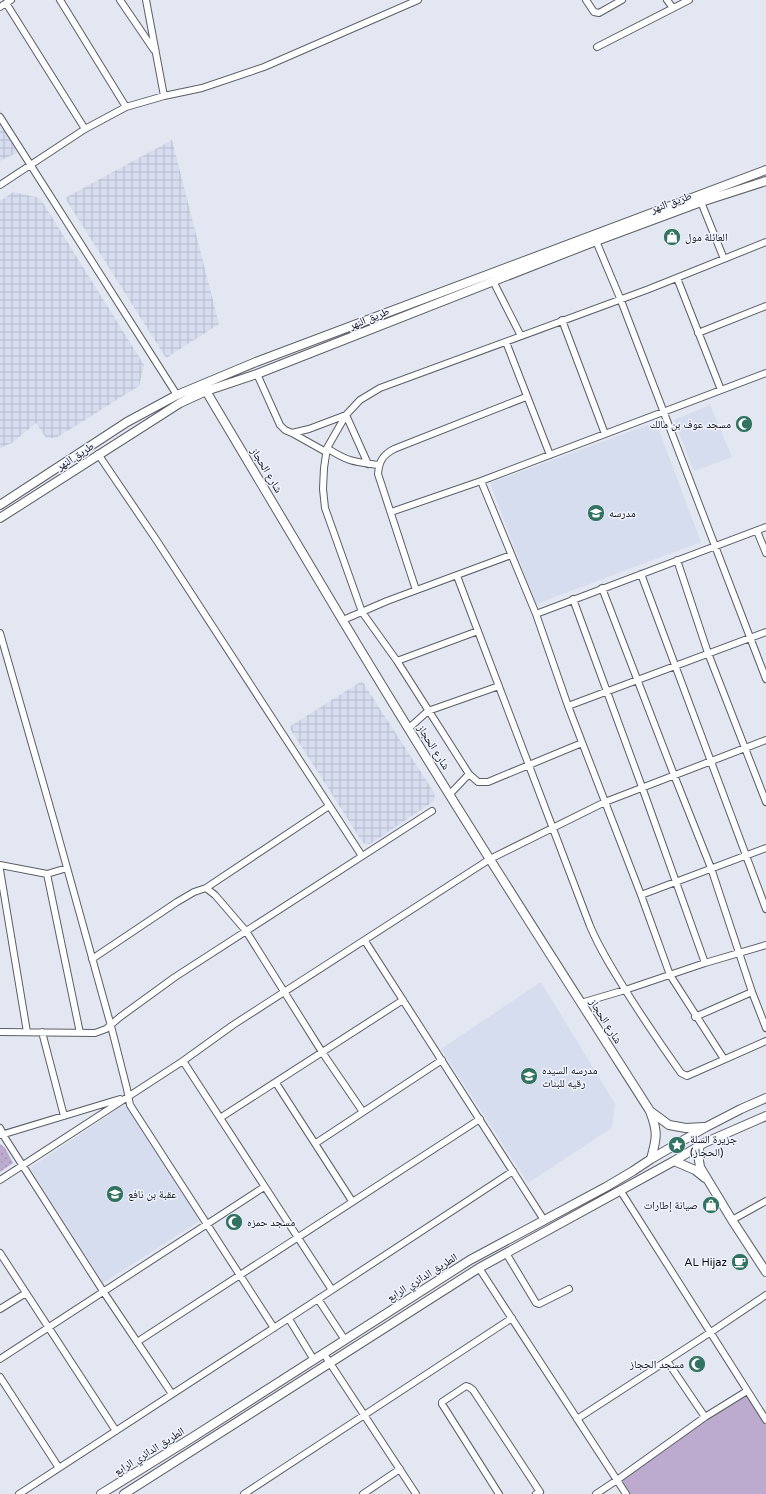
<svg xmlns="http://www.w3.org/2000/svg" width="766" height="1494" viewBox="0 0 766 1494" font-family="'Varela Round','Noto Naskh Arabic',sans-serif">
	<defs>
		<pattern id="industrial-grid" width="8" height="8" patternUnits="userSpaceOnUse"><rect width="8" height="8" fill="#d6ddef"/><path d="M0 4h8M4 0v8" fill="none" stroke="#b6bccc"/></pattern>
		<pattern id="park-dots" width="8" height="8" patternUnits="userSpaceOnUse"><rect width="8" height="8" fill="#bcabcf"/><path d="M2 2h.1M6 6h.1" fill="none" stroke="#a092b1" stroke-width="1.8" stroke-linecap="round"/></pattern>
	</defs>
	<rect width="100%" height="100%" fill="#e2e7f1"/>
	<path fill="#d6ddef" d="M710,405L732,457L694,471L674,420Z
		M656,422L701,542L536,604L490,483Z
		M541,982L615,1104L612,1128L528,1183L441,1049Z
		M125,1104L201,1220L103,1283L30,1168Z"/>
	<path fill="url(#industrial-grid)" d="M0,110L21,151L0,161Z
		M172,140L219,324L166,358L65,198Z
		M13,192L40,198L144,365L139,386L56,438H46L36,423L12,443L0,448V201Z
		M362,681L435,794L434,801L370,844L363,843L289,727Z"/>
	<path fill="#bcabcf" d="M747,1392L766,1421V1494H623L613,1479Z"/>
	<path fill="url(#park-dots)" d="M0,1144L5,1148L13,1163L0,1172Z"/>
	<g fill="none" stroke-linecap="round" stroke-linejoin="round">
		<defs>
			<path id="minor" d="M60,0L126,107
				M120,0L154,50
				M146,0L164,96
				M586,0L594,12L599,13L622,0
				M667,0L673,8
				M6,3L85,129
				M0,7L11,0
				M597,47L689,0
				M0,117L177,395
				M0,185L85,129L126,107L164,96L202,88L264,67L418,0
				M701,202L724,259
				M596,241L620,298L766,679
				M677,278L721,390
				M493,281L521,336
				M562,320L605,434
				M698,333L766,306
				M506,342L550,455
				M257,374L280,425L285,430L292,433L309,429L346,415L368,464
				M292,433L326,452
				M327,448C348,462 355,462 379,465
				M98,454L157,541L362,856
				M481,481L536,614L568,706L641,895L670,975L724,1059
				M391,512L481,481L766,373
				M757,531L766,553
				M677,560L708,653L766,802
				M641,574L766,909
				M457,576L590,926C601,952 616,975 631,999C647,1024 664,1049 681,1073L687,1076L766,1041
				M602,588L674,775L711,868L752,992L766,1028
				M416,590L378,474C379,461 383,455 394,449L526,397
				M573,599L642,787L705,963
				M536,614L766,527
				M343,620L387,601L511,555
				M0,633L54,821L111,1026L127,1089L130,1105L274,1328
				M397,661L478,631
				M568,706L766,632
				M409,728L428,711L499,686
				M582,743L488,782H478L469,774L397,661L362,612L325,508L323,489L324,468L327,448L346,415L360,400L380,388L649,289L766,242
				M450,794L469,774
				M0,865L47,874L67,868
				M0,870L27,1032
				M47,874L80,1033
				M206,888L329,806
				M641,895L766,848
				M365,941L544,1220
				M92,959L177,902L194,892L206,888L215,895L246,931L322,1052L363,1112
				M581,1003L625,990L705,963L766,945
				M695,1017L752,992
				M0,1032L95,1033L106,1029L120,1017L175,977L432,811
				M42,1032L64,1116
				M183,1061L332,1290
				M276,1083L352,1201
				M220,1118L403,1000
				M0,1128L5,1138L103,1291L172,1394
				M1,1135L120,1099
				M316,1143L442,1060
				M0,1180L183,1061L233,1025L490,859L605,802L766,740
				M620,1190L766,1420
				M732,1220L766,1201
				M0,1253L116,1431
				M506,1253L536,1303L539,1304L569,1289
				M479,1268L626,1494
				M318,1299L345,1340
				M0,1309L26,1293
				M289,1319L314,1360
				M137,1342L480,1119
				M324,1354L416,1494
				M0,1359L264,1187
				M667,1361L705,1417
				M0,1377L59,1468
				M577,1419L711,1332L766,1295
				M19,1494L332,1290L513,1171
				M244,1494L512,1318
				M363,1494L400,1469
				M499,1494L442,1404V1402L466,1386L469,1387L473,1390L540,1492L536,1494
				M596,1494L617,1480L705,1417L747,1391"/>
			<path id="major" d="M206,391C252,467 297,544 343,621C442,786 546,948 650,1111C658,1132 657,1137 651,1159
				M0,505L127,422L177,395L256,362L766,170
				M0,518L180,403L206,391L257,374L596,241L701,202L766,181
				M650,1111L669,1125L686,1128L704,1127
				M700,1145L698,1154L700,1167L732,1220L766,1272
				M674,1161L695,1170L705,1178
				M101,1494L193,1437L470,1260L606,1187L633,1171L651,1159L706,1127L741,1109L766,1098
				M124,1494L479,1268L674,1161L704,1143L766,1116"/>
		</defs>
		<use href="#minor" stroke="#5b5e67" stroke-width="8"/>
		<use href="#major" stroke="#5b5e67" stroke-width="10"/>
		<use href="#minor" stroke="#fff" stroke-width="6"/>
		<use href="#major" stroke="#fff" stroke-width="8"/>
	</g>
	<defs>
		<symbol id="shop-disc" viewBox="-11 -11 22 22"><circle r="9.5" fill="#317261" stroke="#eff4ff"/><path d="M-5-2.5h2.3a2.7 3.5 0 0 1 5.4 0H5L5.5 6h-11ZM-1.5-2.5h3a1.5 2.3 0 0 0-3 0Z" fill="#fff"/></symbol>
		<symbol id="mosque-disc" viewBox="-11 -11 22 22"><circle r="9.5" fill="#317261" stroke="#eff4ff"/><path d="M3.5-4.9A6 6 0 1 0 3.5 4.9A5 5 0 1 1 3.5-4.9Z" fill="#fff"/></symbol>
		<symbol id="school-disc" viewBox="-11 -11 22 22"><circle r="9.5" fill="#317261" stroke="#eff4ff"/><path d="M0-5L7-2L0 1L-7-2ZM-4 1L0 2.5L4 1V4Q0 6-4 4Z" fill="#fff"/></symbol>
		<symbol id="sight-disc" viewBox="-11 -11 22 22"><circle r="9.5" fill="#317261" stroke="#eff4ff"/><path d="M0-6L1.8-2.2L6-1.7L2.9 1.2L3.7 5.4L0 3.3L-3.7 5.4L-2.9 1.2L-6-1.7L-1.8-2.2Z" fill="#fff"/></symbol>
		<symbol id="cafe-disc" viewBox="-11 -11 22 22"><circle r="9.5" fill="#317261" stroke="#eff4ff"/><path d="M-5.5-4.5H6V0H3Q3 3.5 0 3.5H-2.5Q-5.5 3.5-5.5 0ZM3-3.2v2h1.7v-2ZM-6 4.5H4V6H-6Z" fill="#fff"/></symbol>
	</defs>
	<g fill-rule="evenodd">
		<use href="#shop-disc" x="662" y="227" width="20" height="20"/>
		<use href="#mosque-disc" x="734" y="414" width="20" height="20"/>
		<use href="#school-disc" x="586" y="503" width="20" height="20"/>
		<use href="#school-disc" x="519" y="1066" width="20" height="20"/>
		<use href="#sight-disc" x="667" y="1135" width="20" height="20"/>
		<use href="#school-disc" x="105" y="1184" width="20" height="20"/>
		<use href="#shop-disc" x="701" y="1195" width="20" height="20"/>
		<use href="#mosque-disc" x="224" y="1212" width="20" height="20"/>
		<use href="#cafe-disc" x="730" y="1252" width="20" height="20"/>
		<use href="#mosque-disc" x="687" y="1354" width="20" height="20"/>
	</g>
	<g text-anchor="middle" stroke-width="3" stroke-linejoin="round" paint-order="stroke">
		<g font-size="11" fill="#0c0d11" stroke="#eff4ff">
			<text transform="translate(671 202) rotate(-20)" y="4">طريق النهر</text>
			<text transform="translate(369 318) rotate(-22)" y="4">طريق النهر</text>
			<text transform="translate(75 456) rotate(-33)" y="4">طريق النهر</text>
			<text transform="translate(267 470) rotate(59)" y="4">شارع الحجاز</text>
			<text transform="translate(434 747) rotate(58)" y="4">شارع الحجاز</text>
			<text transform="translate(606 1021) rotate(58)" y="4">شارع الحجاز</text>
			<text transform="translate(422 1277) rotate(-32)" y="4">الطريق الدائري الرابع</text>
			<text transform="translate(149 1451) rotate(-32)" y="4">الطريق الدائري الرابع</text>
		</g>
		<g font-size="11" fill="#0c0d11" stroke="#eff4ff" text-anchor="start">
			<text x="685" y="241">العائلة مول</text>
			<text x="731" y="428" text-anchor="end">مسجد عوف بن مالك</text>
			<text x="609" y="517">مدرسه</text>
			<text x="542" y="1074">مدرسه السيده<tspan x="542" dy="13">رقيه للبنات</tspan></text>
			<text x="690" y="1143">جزيرة السلة<tspan x="690" dy="13">(الحجاز)</tspan></text>
			<text x="128" y="1198">عقبة بن نافع</text>
			<text x="698" y="1209" text-anchor="end">صيانة إطارات</text>
			<text x="247" y="1226">مسجد حمزه</text>
			<text x="727" y="1266" text-anchor="end">AL Hijaz</text>
			<text x="684" y="1368" text-anchor="end">مسجد الحجاز</text>
		</g>
	</g>
</svg>
